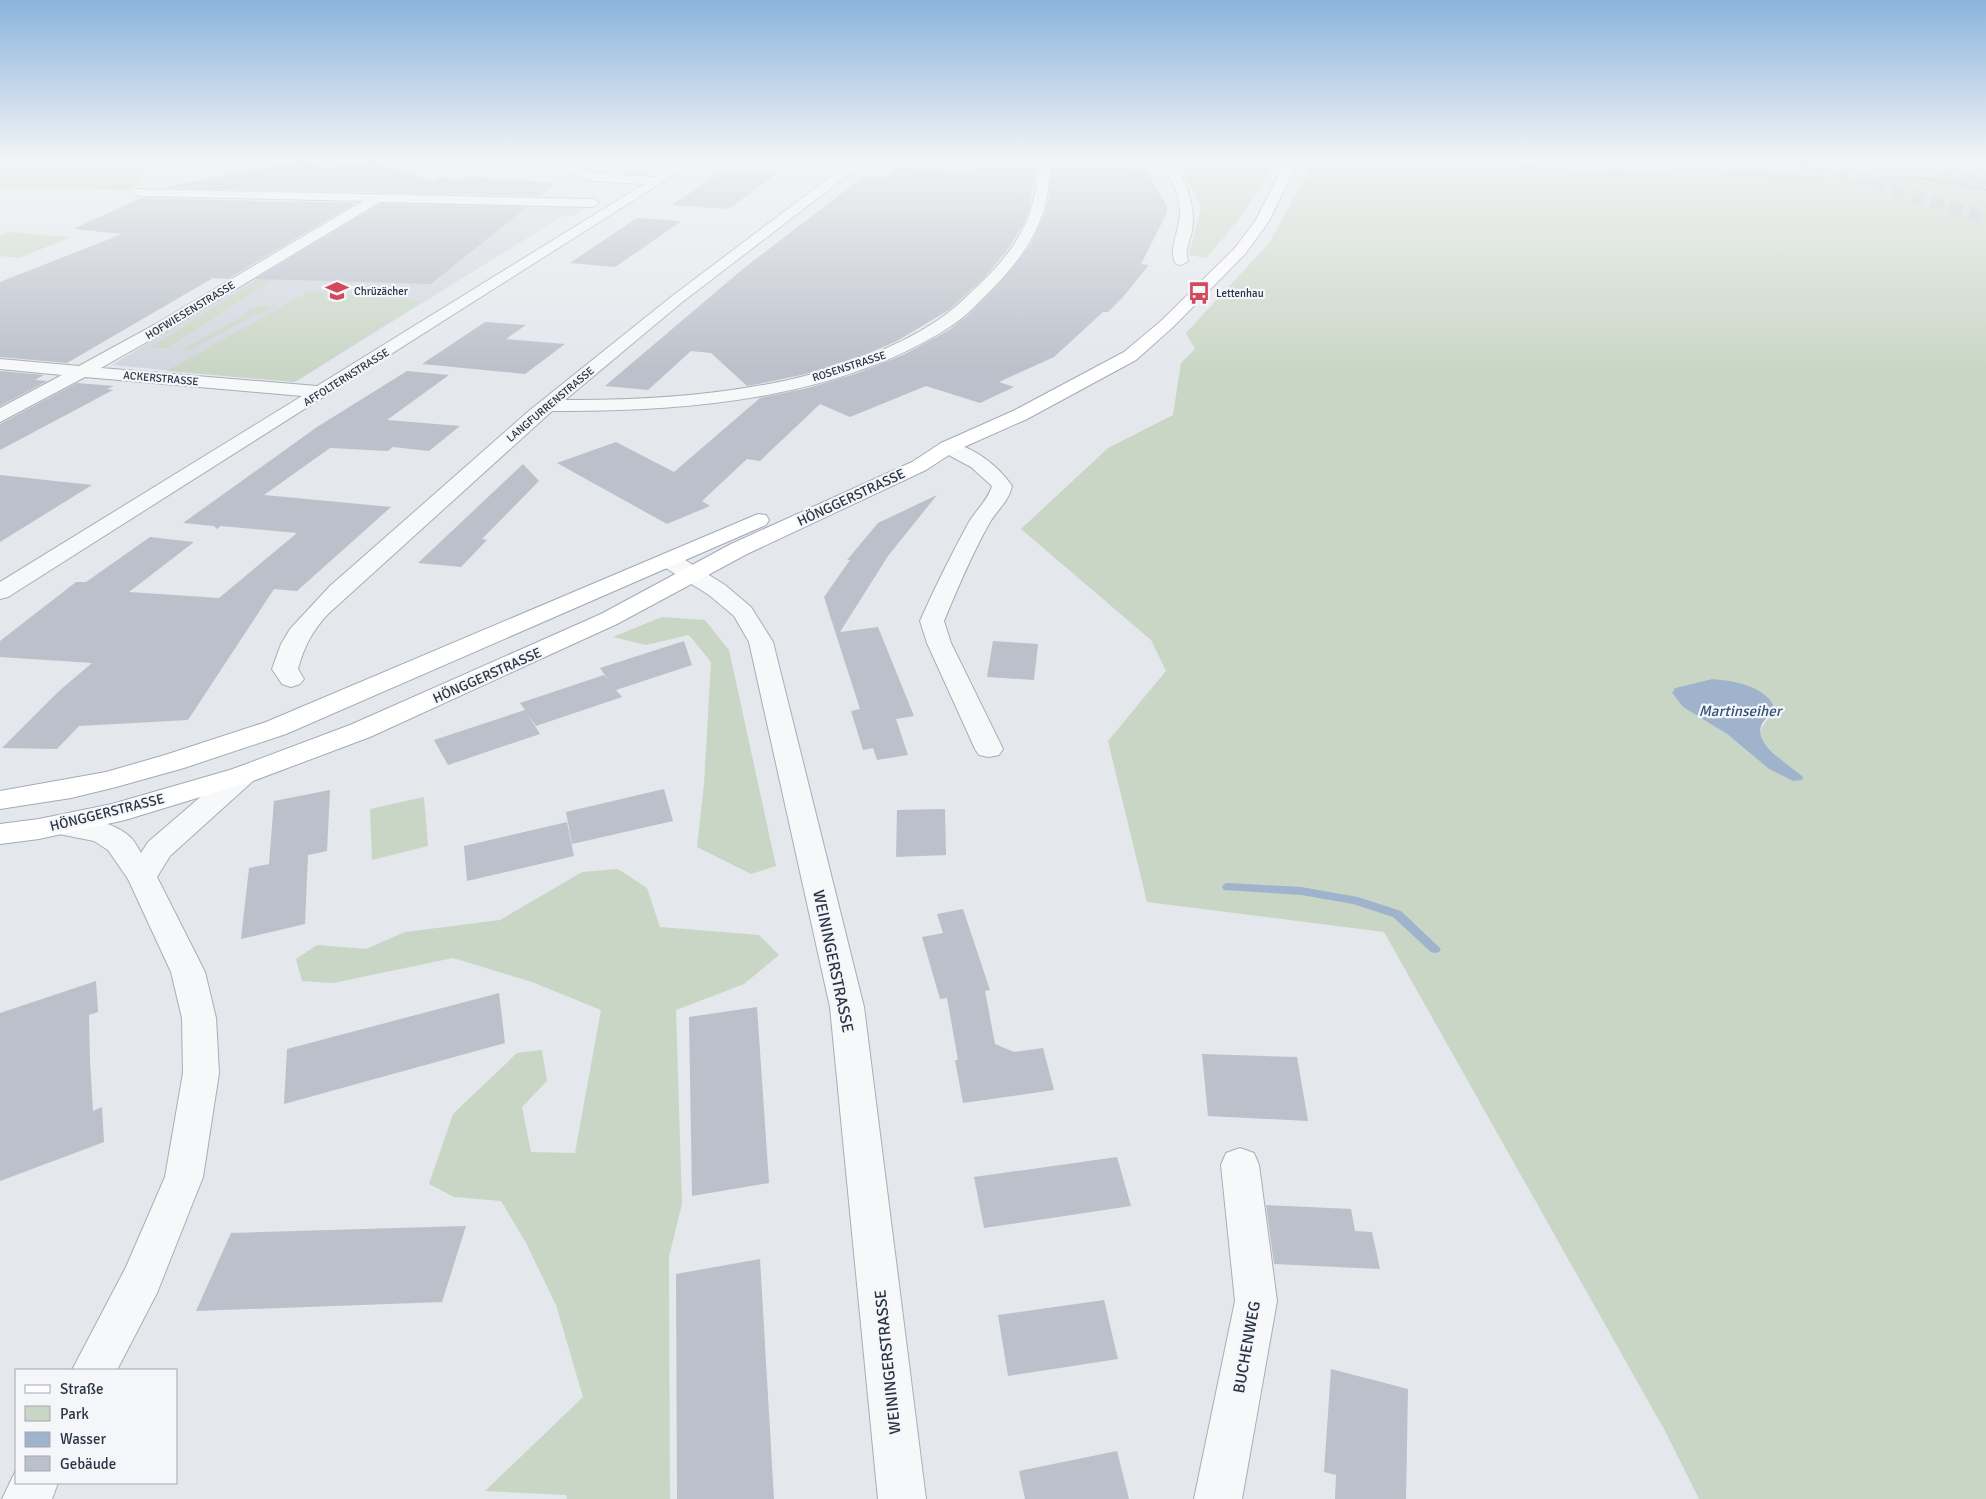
<svg xmlns="http://www.w3.org/2000/svg" width="1986" height="1499" viewBox="0 0 1986 1499" font-family="Signika,sans-serif">
	<rect width="100%" height="100%" fill="#e4e7ec"/>
	<path fill="#d2d6de" d="M393,200L591,205L573,216L561,217L295,382L112,365L376,203Z"/>
	<path fill="#c9d6c5" fill-rule="evenodd" d="M0,160H157L131,190L0,188Z
		M1177,160H1273C1259,198 1232,228 1206,258L1189,255L1201,207Z
		M1315,160H1986V1499H1699L1665,1431L1384,932L1147,902L1108,741L1166,671L1151,640L1021,529L1108,448L1173,415L1181,363L1195,349L1186,333L1269,243ZM1712,679C1734,685 1761,687 1775,706C1773,717 1762,722 1760,733L1763,742L1781,761L1793,781L1769,769L1727,734L1683,707L1672,693L1675,688Z
		M8,232L71,237L19,258L0,256V235Z
		M309,247H323L167,348L151,347Z
		M310,291L422,301L295,382L167,371Z
		M259,306L275,307L260,315L256,314L190,350H182L247,314L244,313Z
		M662,617L705,620L729,650L776,866L751,874L697,847L704,784L711,662L689,635L646,645L613,637Z
		M424,797L428,846L372,860L370,809Z
		M618,869L647,888L660,927L759,935L779,955L744,984L676,1010L682,1204L669,1257L670,1499H567L566,1495L485,1491L583,1397L556,1305L526,1243L501,1201L454,1197L429,1184L453,1114L517,1053L542,1050L547,1081L522,1107L531,1152L575,1153L601,1010L532,982L453,958L333,983L302,981L296,959L317,945L366,949L405,932L500,920L582,872Z"/>
	<path fill="#9fb4cc" d="M1712,679C1735,681 1768,686 1776,711C1735,735 1785,761 1803,777L1802,780L1793,781L1769,769L1727,734L1683,707L1672,693L1675,688Z"/>
	<g fill="none" stroke-linecap="round" stroke-linejoin="round">
		<path fill="#9fb4cc" fill-rule="evenodd" d="M1381,160L1393,161L1346,165L1310,163Z
			M1418,160H1428L1416,163L1414,162Z
			M1448,160H1471L1489,163L1487,164Z
			M1189,162L1250,163L1252,164L1250,165L1191,164Z
			M1522,165L1566,171L1615,173L1703,170L1833,178L1810,180L1703,172L1615,175L1566,173L1520,167Z
			M1892,176L1926,177L1986,189V191C1956,186 1924,176 1894,178C1883,179 1870,186 1860,182Z
			M1228,883L1301,887L1358,897L1401,911L1441,949L1439,952L1435,953L1431,952L1393,917L1353,904L1301,895L1224,890L1222,887L1224,884Z"/>
	</g>
	<path fill="#bbc0ca" d="M299,160H307L326,168L371,160L432,182L441,178L464,179L469,177L556,183L540,196L162,188Z
		M1036,166L1029,211L1023,225L1006,252L983,279L949,310L897,341L853,360L806,374L758,384L747,386L711,353L691,351L648,390L605,386L744,268L864,176L885,177L897,167L977,173L976,167Z
		M1052,166L1128,167L1133,170H1146L1167,206V213L1141,264L1149,265L1123,297L1108,312H1103L1054,357L999,382L1014,387L980,403L926,386L850,417L820,404L760,461L747,459L702,501L710,506L667,524L557,463L616,442L674,472L760,398L808,388L858,373L905,354L949,330L968,315L997,286L1031,244L1045,213L1049,197Z
		M724,170L777,173L729,209L672,205Z
		M141,198L356,203L228,279L213,278L67,363L0,357V282L122,234L73,229Z
		M380,204L527,207L431,284L255,279Z
		M637,218L682,221L615,267L570,263Z
		M485,322L526,325L506,339L565,344L525,374L422,364Z
		M0,371L44,375L35,380L47,381L0,406Z
		M407,371L449,375L387,420L460,426L429,451L393,447L388,451L330,448L264,495L391,507L297,591L274,589L188,720L79,726L57,749L2,748L59,691L92,663L0,657V641L76,582H86L150,537L194,542L129,592L219,598L297,533L221,526L217,529L214,526L183,523L317,427Z
		M77,383L114,386L107,389L113,390L0,450V424Z
		M523,464L539,481L482,539L487,540L461,567L418,563Z
		M0,475L92,485L0,542Z
		M937,495L888,556L840,632L878,627L914,716L896,719L908,755L877,760L873,748L863,750L851,711L860,709L824,597L850,560H847L878,523Z
		M684,641L692,665L616,690L622,697L536,726L520,703L604,675L609,681L600,668Z
		M993,641L1038,644L1034,680L987,677Z
		M525,710L540,734L448,765L434,740Z
		M664,789L673,821L572,844L566,812Z
		M330,790L327,851L308,855L305,924L241,939L249,868L269,864L274,801Z
		M945,809L946,855L896,857L897,810Z
		M567,822L574,856L467,881L464,846Z
		M963,909L990,990L985,991L995,1044L1014,1052L1043,1048L1054,1090L963,1103L955,1060H958L947,998L940,999L922,937L943,933L937,914Z
		M96,981L98,1012L89,1015L90,1060L93,1111L102,1107L104,1142L0,1181V1013Z
		M499,993L505,1043L284,1104L287,1049Z
		M757,1007L769,1183L692,1196L689,1017Z
		M1202,1054L1297,1057L1308,1121L1208,1116Z
		M1117,1157L1131,1206L984,1228L974,1177Z
		M1266,1205L1351,1209L1355,1231L1372,1232L1380,1269L1274,1264Z
		M466,1226L442,1302L196,1311L231,1233Z
		M760,1259L774,1499H677L676,1274Z
		M1104,1300L1118,1359L1008,1376L998,1315Z
		M1331,1369L1408,1389L1406,1499H1335L1336,1475L1324,1472Z
		M1117,1451L1129,1499H1025L1019,1471Z"/>
	<g fill="none" stroke-linecap="round" stroke-linejoin="round">
		<path stroke="#bfc3cb" stroke-width="13" stroke-dasharray="13 7" stroke-linecap="butt" d="M1797,160L1986,218
			M1903,160L1986,184"/>
		<defs>
			<path id="minor" d="M540,160H558L595,173L655,177L682,160H697L8,597L0,599V582L302,396L85,377L0,422V408L62,375L0,369V359L79,366L154,325L363,201L139,196L133,192L135,189L593,199L599,203L593,207L380,202L166,331L101,368L317,386L644,184L593,181Z
				M731,160H947L941,164L861,165L681,303L565,400C685,401 836,388 938,320C955,309 969,294 984,280C1020,244 1038,212 1038,160H1050C1051,213 1032,247 996,285C981,300 966,317 948,328C835,400 683,412 552,411L328,614C312,631 304,647 298,669L304,679L300,684L291,687L282,684L272,669L281,644L290,629L330,586L530,410L671,297L846,165L737,164Z
				M1160,160H1172C1186,182 1196,204 1192,231C1190,241 1184,250 1188,261L1181,265L1176,264C1167,251 1181,228 1180,211C1179,192 1170,176 1160,160Z
				M948,441C974,448 997,464 1012,486C1009,501 998,509 990,522C972,554 958,587 944,621L951,643L1003,749L999,755L989,757L979,755L975,749L927,643L920,621C935,587 951,555 969,522C976,510 988,500 992,486L971,467L941,451L938,447L941,443Z
				M669,553L677,555L725,585L751,607L773,642L864,1007L926,1499H878L830,1007L749,642L734,616L709,595L661,565L658,560L661,555Z
				M243,766L253,769L257,775L253,781L170,856L157,877L205,972L216,1018L219,1073L203,1177L157,1293L117,1370H72L126,1267L165,1177L183,1073L182,1018L171,972L128,879L108,850L94,841L49,832L44,825L49,818C69,813 115,821 130,837C135,841 138,848 141,853L148,842L233,769Z
				M1240,1148L1254,1153L1259,1165L1277,1301L1242,1499H1194L1235,1301L1221,1165L1226,1153Z
				M16,1470V1483H58L52,1499H2Z"/>
			<path id="major" d="M1286,160H1298L1269,221L1245,254L1173,327L1136,360L1027,419L955,451L926,470L747,554L617,624L370,737L253,781L125,820L39,839L0,844V824L39,819L112,804L233,769L350,725L601,614L731,544L912,462L941,443L1013,411L1124,352L1161,321L1235,248L1256,220Z
				M758,514L766,515L769,520L766,525L286,734L184,768L116,787L71,798L0,809V791L106,772L165,755L266,722Z"/>
		</defs>
		<use href="#minor" stroke="#a9aeb7" stroke-width="2"/>
		<use href="#major" stroke="#a3abb8" stroke-width="2"/>
		<use href="#minor" fill="#f7f8fa" fill-rule="evenodd"/>
		<use href="#major" fill="#fff" fill-rule="evenodd"/>
	</g>
	<linearGradient id="sky" x2="0" y2="1"><stop stop-color="#8bb4dd"/><stop offset="0.43" stop-color="#f3f4f6"/><stop offset="1" stop-color="#f3f4f6" stop-opacity="0"/></linearGradient>
	<rect width="1986" height="370" fill="url(#sky)"/>
	<defs>
		<symbol id="school-bare" viewBox="-9 -9 18 18"><path d="M0-5L7-2L0 1L-7-2ZM-4 1L0 2.5L4 1V4Q0 6-4 4Z" fill="#d1495b" stroke="#f4f6f9" stroke-width="2.5" paint-order="stroke"/></symbol>
		<symbol id="bus-bare" viewBox="-9 -9 18 18"><path d="M-5-6H5V4H4V6H2V4H-2V6H-4V4H-5ZM-3.5-4V0h7V-4ZM-3.5 1.2v1.5H-2V1.2ZM2 1.2v1.5H3.5V1.2Z" fill="#d1495b" stroke="#f4f6f9" stroke-width="2.5" paint-order="stroke"/></symbol>
	</defs>
	<g fill-rule="evenodd">
		<use href="#school-bare" x="321" y="275" width="32" height="32"/>
		<use href="#bus-bare" x="1183" y="277" width="32" height="32"/>
	</g>
	<g text-anchor="middle" stroke-width="4.5" stroke-linejoin="round" paint-order="stroke">
		<g font-size="11" fill="#2b3445" stroke="#f4f6f9" text-anchor="start">
			<text x="354" y="295">Chrüzächer</text>
			<text x="1216" y="297">Lettenhau</text>
		</g>
		<g font-size="11" fill="#2b3445" stroke="#f4f6f9">
			<text transform="translate(190 310) rotate(-31)" y="4">HOFWIESENSTRASSE</text>
			<text transform="translate(849 366) rotate(-18)" y="4">ROSENSTRASSE</text>
			<text transform="translate(346 377) rotate(-32)" y="4">AFFOLTERNSTRASSE</text>
			<text transform="translate(161 378) rotate(5)" y="4">ACKERSTRASSE</text>
			<text transform="translate(550 404) rotate(-40)" y="4">LANGFURRENSTRASSE</text>
		</g>
		<g font-size="14" fill="#2b3445" stroke="#f4f6f9">
			<text transform="translate(851 497) rotate(-25)" y="5">HÖNGGERSTRASSE</text>
			<text transform="translate(487 675) rotate(-24)" y="5">HÖNGGERSTRASSE</text>
			<text transform="translate(107 812) rotate(-14)" y="5">HÖNGGERSTRASSE</text>
		</g>
		<g font-size="15" font-style="italic" fill="#34527a" stroke="#f4f6f9">
			<text x="1740" y="716">Martinseiher</text>
		</g>
		<g font-size="16" fill="#2b3445" stroke="#f4f6f9">
			<text transform="translate(834 961) rotate(78)" y="6">WEININGERSTRASSE</text>
			<text transform="translate(1246 1347) rotate(-80)" y="6">BUCHENWEG</text>
			<text transform="translate(887 1362) rotate(-96)" y="6">WEININGERSTRASSE</text>
		</g>
	</g>
	<rect x="15" y="1369" width="162" height="115" fill="#f4f6f9" stroke="#a4a8b1"/>
	<rect x="25" y="1385" width="25" height="8" fill="#ffffff" stroke="#a4a8b1"/>
	<text x="60" y="1394" font-size="15" fill="#2b3445">Straße</text>
	<rect x="25" y="1406" width="25" height="15" fill="#c9d6c5" stroke="#a4a8b1"/>
	<text x="60" y="1419" font-size="15" fill="#2b3445">Park</text>
	<rect x="25" y="1432" width="25" height="15" fill="#9fb4cc" stroke="#a4a8b1"/>
	<text x="60" y="1444" font-size="15" fill="#2b3445">Wasser</text>
	<rect x="25" y="1456" width="25" height="15" fill="#bbc0ca" stroke="#a4a8b1"/>
	<text x="60" y="1469" font-size="15" fill="#2b3445">Gebäude</text>
</svg>
